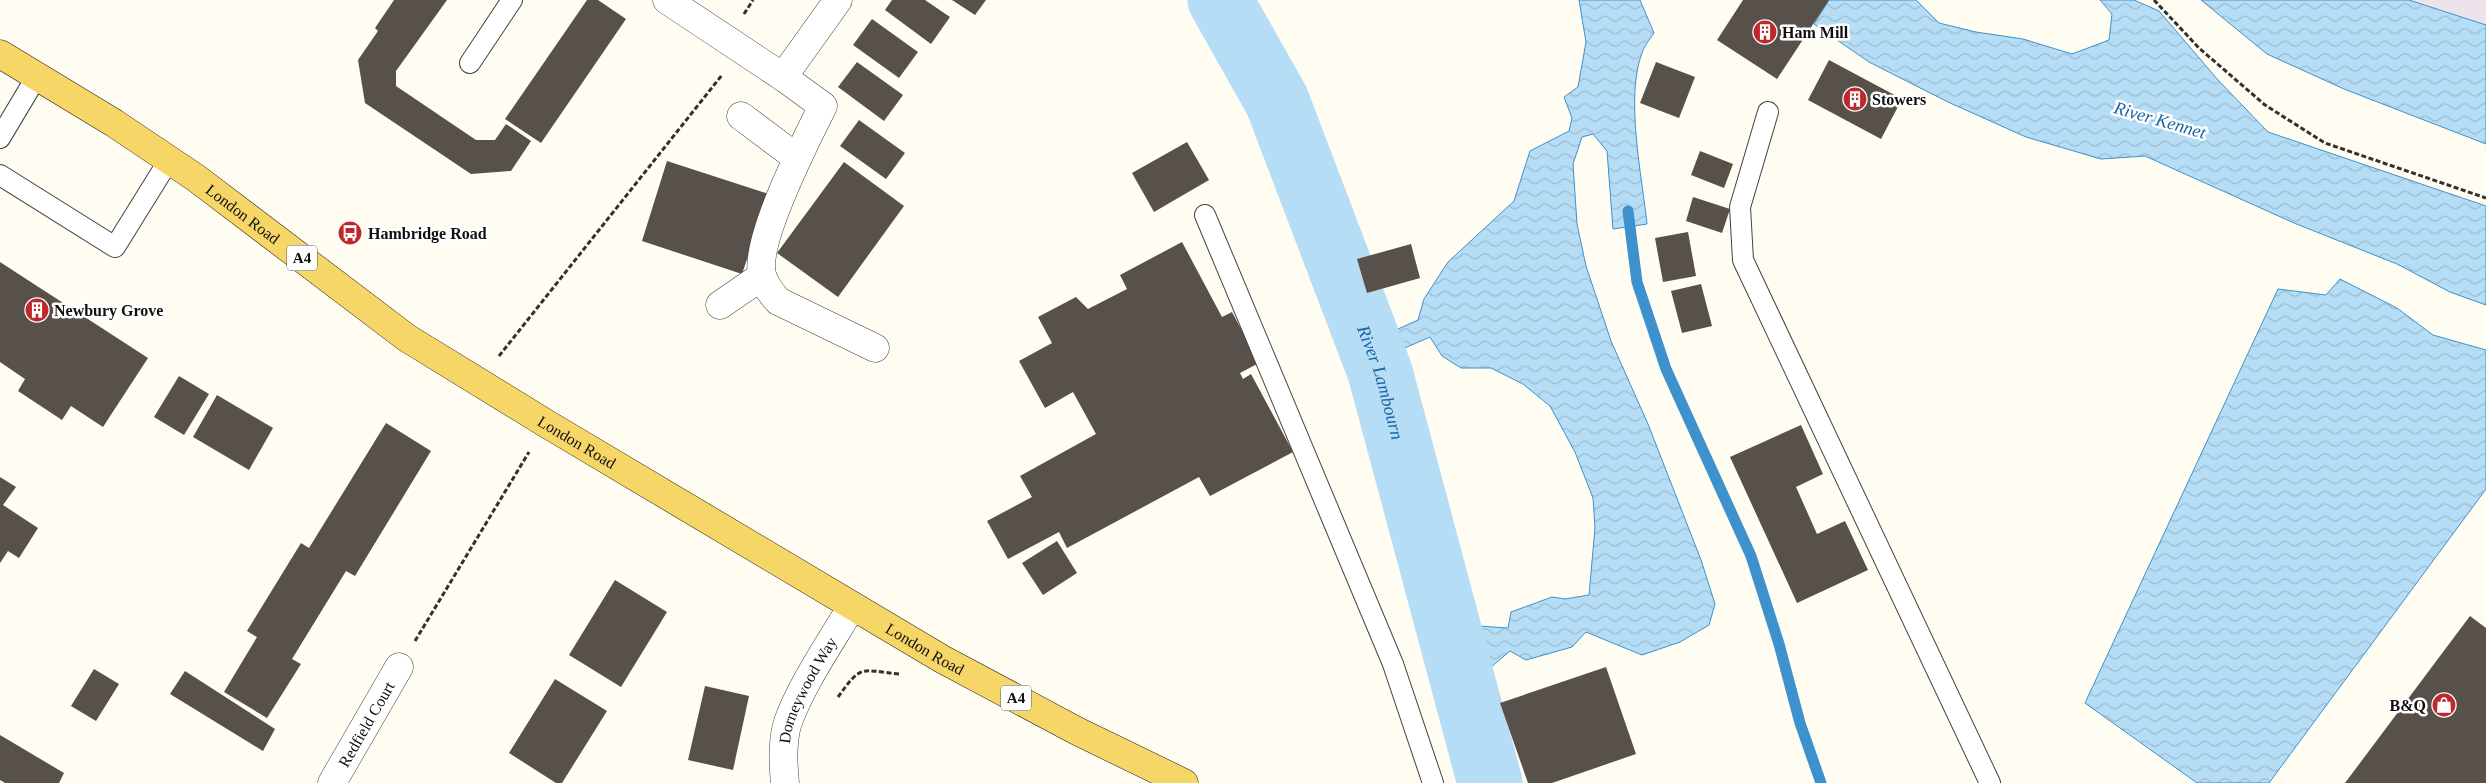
<svg xmlns="http://www.w3.org/2000/svg" width="2486" height="783" viewBox="0 0 2486 783" font-family="'Times New Roman',serif">
	<defs>
		<pattern id="water-waves" width="16" height="10" patternUnits="userSpaceOnUse" patternTransform="scale(1.25)"><rect width="16" height="10" fill="#b6ddf6"/><path d="M0 5q4-4 8 0t8 0" fill="none" stroke="#9bbcd2"/></pattern>
	</defs>
	<rect width="100%" height="100%" fill="#fffcf1"/>
	<path fill="#ece3ed" d="M2409,0H2486V26L2475,21Z"/>
	<path fill="url(#water-waves)" stroke="#3d91cc" d="M1579,0H1640L1654,33C1650,39 1644,46 1642,53C1625,97 1642,176 1647,224L1613,229L1607,151L1593,134L1582,137L1573,164L1577,224L1586,266L1611,341L1648,424L1701,560L1715,604L1709,625L1680,642L1642,655L1586,632L1572,647L1526,660L1510,651L1490,668L1479,626L1508,628L1511,612L1552,597L1565,599L1589,595L1595,528L1593,498L1575,452L1550,406L1523,384L1491,368H1461L1442,356L1430,337L1400,350L1398,329L1418,320L1424,299L1448,262L1514,201L1530,151L1569,131L1572,118L1564,97L1578,87L1586,42Z
		M1829,0H1916L1939,23L1976,32L2023,39L2072,54L2109,40L2112,14L2100,0H2134L2159,11L2218,80L2268,132L2486,206V305L2450,292L2397,264L2294,223L2145,156L2101,159L2026,137L1948,102L1869,62L1814,24Z
		M2201,0H2409L2486,25V144L2344,89L2267,54Z
		M2340,279L2397,308L2433,335L2486,350V489L2269,783H2197L2085,703L2278,289L2326,295Z"/>
	<g fill="none" stroke-linecap="round" stroke-linejoin="round">
		<path stroke="#3d91cc" stroke-width="11" d="M1628,211L1637,282L1666,369L1751,556L1779,644L1800,723L1821,783"/>
		<path stroke="#b6ddf6" stroke-width="65" id="s1" d="M1220,0L1277,101L1380,372L1490,783"/>
	</g>
	<path fill="#57504b" d="M394,0H447L396,71V86L476,140H495L506,124L531,141L511,171L471,174L365,103L358,60L378,31L375,28Z
		M587,0H598L626,19L541,143L505,119Z
		M892,0H925L950,17L931,44L885,10Z
		M952,0H986L975,15Z
		M1743,0H1829L1777,79L1717,40Z
		M872,19L918,52L899,78L853,45Z
		M1829,60L1902,99L1881,139L1808,100Z
		M857,62L903,95L884,121L838,87Z
		M1656,62L1695,77L1679,118L1640,103Z
		M859,120L905,153L886,179L840,146Z
		M1187,142L1209,180L1154,212L1132,173Z
		M1700,151L1733,164L1724,188L1691,175Z
		M667,161L769,194L742,274L642,241Z
		M844,162L904,206L838,297L777,253Z
		M1693,197L1730,209L1722,233L1686,221Z
		M1688,232L1696,276L1663,282L1655,238Z
		M1182,242L1222,317L1232,312L1259,363L1240,373L1243,379L1251,374L1293,452L1210,496L1199,477L1067,548L1059,532L1008,559L987,521L1032,497L1020,476L1096,434L1073,392L1045,408L1019,361L1052,343L1038,317L1076,297L1088,309L1127,289L1120,275Z
		M1411,244L1420,278L1367,293L1357,259Z
		M0,262L148,358L103,427L71,406L62,420L18,391L25,379L0,362Z
		M1701,284L1712,326L1682,333L1671,291Z
		M179,376L209,394L184,435L154,417Z
		M217,395L273,428L249,470L193,437Z
		M386,423L431,451L355,576L346,571L292,659L301,664L267,718L224,692L257,637L247,631L301,543L309,548Z
		M1801,425L1823,474L1796,487L1817,534L1845,521L1868,570L1797,603L1730,457Z
		M0,477L16,487L3,505L38,528L19,558L8,551L0,563Z
		M1057,541L1077,573L1043,595L1022,563Z
		M615,580L667,612L621,687L569,655Z
		M2470,616L2486,628V783H2345Z
		M1606,667L1636,754L1552,783H1528L1500,703Z
		M94,669L119,684L96,721L71,706Z
		M185,671L275,729L263,751L170,694Z
		M555,679L607,711L562,783H556L509,753Z
		M705,686L749,696L733,770L688,760Z
		M0,735L64,773L59,783H5L0,780Z"/>
	<g fill="none" stroke-linecap="round" stroke-linejoin="round">
		<defs>
			<path id="lane" d="M470,63L512,0
				M1768,112L1740,207L1743,260L1990,783
				M0,138L37,76
				M0,175L115,247L169,160
				M1205,215L1393,664L1433,783"/>
			<g id="street">
				<path d="M667,0L783,77L823,106C806,140 754,241 762,275C765,286 772,294 778,301L875,348"/>
				<path d="M783,77L838,0"/>
				<path d="M741,116L797,158"/>
				<path d="M720,305L762,276"/>
				<path id="s2" d="M332,783L399,667"/>
				<path id="s3" d="M785,783C783,764 782,740 788,722C801,685 832,640 852,606"/>
			</g>
			<g id="primary">
				<path id="s4" d="M0,54L114,123L196,178L407,338L547,424L942,659L1077,731L1184,783"/>
			</g>
		</defs>
		<use href="#lane" stroke="#424242" stroke-width="22"/>
		<use href="#street" stroke="#424242" stroke-width="29"/>
		<use href="#primary" stroke="#202020" stroke-width="29"/>
		<path stroke="#313131" stroke-width="3" stroke-dasharray="5 2.5" stroke-linecap="butt" d="M2154,0L2199,48L2265,105L2325,143L2486,198
			M744,14L753,0
			M499,356L722,75
			M415,641L529,452
			M838,697C862,664 859,670 899,674"/>
		<use href="#lane" stroke="#fff" stroke-width="20"/>
		<use href="#street" stroke="#fff" stroke-width="28"/>
		<use href="#primary" stroke="#f7d668" stroke-width="28"/>
	</g>
	<defs>
		<symbol id="building-disc" viewBox="-11 -11 22 22"><circle r="9.5" fill="#be272c" stroke="#fff"/><path d="M-4-6H4V6H1V3H-1V6H-4ZM-2.5-4.3h1.7v1.8h-1.7ZM.8-4.3h1.7v1.8H.8ZM-2.5-1h1.7V.8h-1.7ZM.8-1h1.7V.8H.8Z" fill="#fff"/></symbol>
		<symbol id="bus-disc" viewBox="-11 -11 22 22"><circle r="9.5" fill="#be272c" stroke="#fff"/><path d="M-5-6H5V4H4V6H2V4H-2V6H-4V4H-5ZM-3.5-4V0h7V-4ZM-3.5 1.2v1.5H-2V1.2ZM2 1.2v1.5H3.5V1.2Z" fill="#fff"/></symbol>
		<symbol id="shop-disc" viewBox="-11 -11 22 22"><circle r="9.5" fill="#be272c" stroke="#fff"/><path d="M-5-2.5h2.3a2.7 3.5 0 0 1 5.4 0H5L5.5 6h-11ZM-1.5-2.5h3a1.5 2.3 0 0 0-3 0Z" fill="#fff"/></symbol>
	</defs>
	<g fill-rule="evenodd">
		<use href="#building-disc" x="1751" y="18" width="28" height="28"/>
		<use href="#building-disc" x="1841" y="85" width="28" height="28"/>
		<use href="#bus-disc" x="336" y="219" width="28" height="28"/>
		<use href="#building-disc" x="23" y="296" width="28" height="28"/>
		<use href="#shop-disc" x="2430" y="691" width="28" height="28"/>
	</g>
	<g text-anchor="middle" stroke-width="5" stroke-linejoin="round" paint-order="stroke">
		<g fill="#fff" stroke="#575757" stroke-width="1">
			<rect x="287" y="245.5" width="30" height="25" rx="4"/>
			<rect x="1001" y="685.5" width="30" height="25" rx="4"/>
		</g>
		<g font-size="15" font-weight="bold" fill="#0f0f0f">
			<text x="302" y="263">A4</text>
			<text x="1016" y="703">A4</text>
		</g>
		<g font-size="16" font-weight="bold" fill="#0f0f0f" stroke="#fff" text-anchor="start">
			<text x="1782" y="38">Ham Mill</text>
			<text x="1872" y="105">Stowers</text>
			<text x="368" y="239">Hambridge Road</text>
			<text x="54" y="316">Newbury Grove</text>
			<text x="2426" y="711" text-anchor="end">B&amp;Q</text>
		</g>
		<g font-size="16" fill="#0f0f0f" stroke="#fff">
			<text dy="6" stroke="none"><textPath href="#s4" startOffset="291">London Road</textPath></text>
			<text dy="6" stroke="none"><textPath href="#s4" startOffset="696">London Road</textPath></text>
			<text dy="6" stroke="none"><textPath href="#s4" startOffset="1101">London Road</textPath></text>
			<text dy="6" stroke="none"><textPath href="#s3" startOffset="98">Dorneywood Way</textPath></text>
			<text dy="6" stroke="none"><textPath href="#s2" startOffset="68">Redfield Court</textPath></text>
		</g>
		<g font-size="18" font-style="italic" fill="#1863a0" stroke="#fff">
			<text transform="translate(2160 120) rotate(16)" y="6">River Kennet</text>
			<text dy="6" stroke="none"><textPath href="#s1" startOffset="416">River Lambourn</textPath></text>
		</g>
	</g>
</svg>
